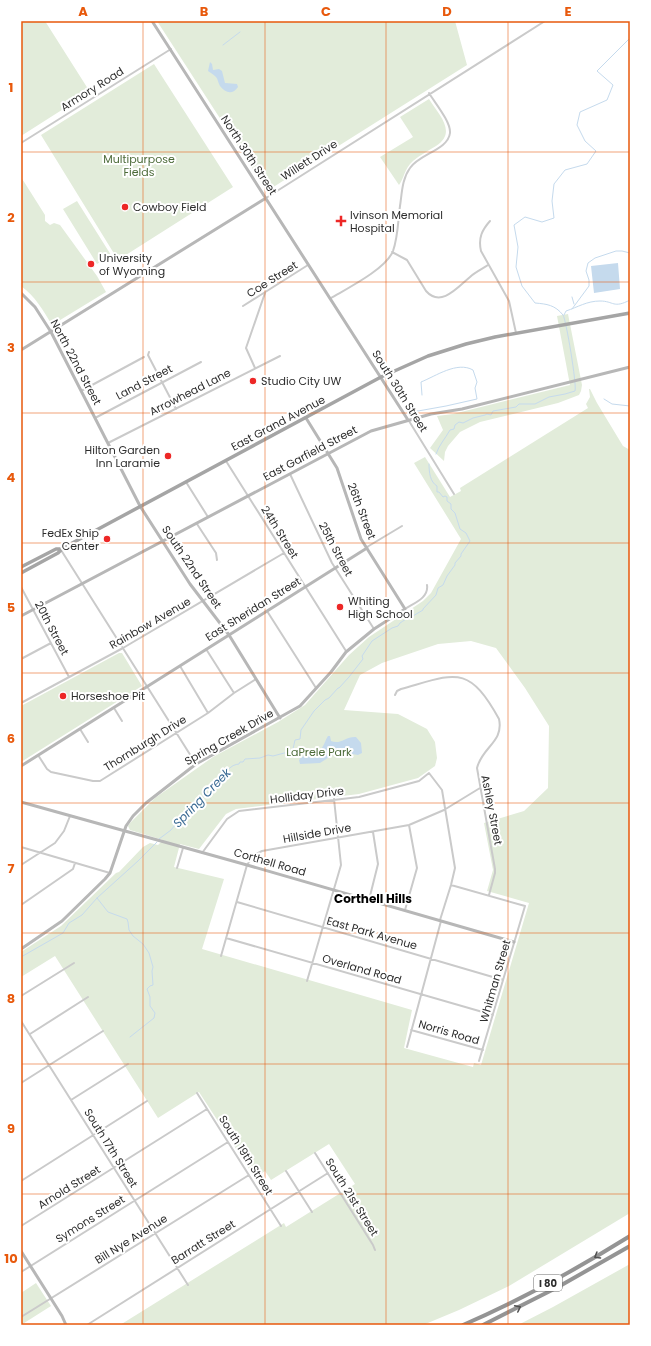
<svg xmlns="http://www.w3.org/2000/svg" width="651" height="1346" viewBox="0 0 651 1346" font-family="Poppins,sans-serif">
	<rect width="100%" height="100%" fill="#fff"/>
	<path fill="#e2ecda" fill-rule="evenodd" d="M21,21H45L90,92L21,136Z
		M157,21H455L467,65L267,191Z
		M154,64L233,187L118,260L41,135Z
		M429,99C438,114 458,132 436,146C428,151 420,155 413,161C404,169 404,179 399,185L380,157L413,137L400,117Z
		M21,177L45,215V221L50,225L54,223L60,225L97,276L106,292L52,325C43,310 35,296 21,286Z
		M77,201L111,255L97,264L63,209Z
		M568,314L582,385L581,391L579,395L558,403L480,422L460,432L448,446L445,452L444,461L430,448L443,430L437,416L453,414L570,385L557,316Z
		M589,389H590L597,403L623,446L630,450V1213L509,1286L459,1310L423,1325H120L284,1223L286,1227L355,1184L329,1144L271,1180L265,1171L255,1178L199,1092L158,1118L55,956L21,977V952L61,926L116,873L119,872L143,847L150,843L158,845L163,840L130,830L128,826L130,823L155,798L213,757L278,722L305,705L349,655L369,637L423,601L431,593L461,539L414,463L425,457L450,497L461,491L460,488L588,408L586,404L590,397ZM471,641L496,648L525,688L549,726L548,788L524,811L484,823L493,870L487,891L529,903L481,1065L474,1063L473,1067L404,1048L412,1010L202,949L224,879L174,867L180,844L199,849L226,814L236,809L359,794L418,778L435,766L437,758L435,742L427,729L398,714L344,710L360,675L382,663L438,644Z
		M119,653H122L142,686L21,762V706Z
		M630,1264V1325H518L553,1307Z
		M36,1283L51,1306L21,1325V1293Z"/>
	<path fill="#c5daed" d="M210,62L212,64L213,70L219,69L222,71L225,83L237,84L238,87C233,95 225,93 220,86C218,83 218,79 216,77C214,75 211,73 208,71Z
		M618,263L620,289L594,293L591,266Z
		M328,736H330L331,741C341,745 346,736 356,737L361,743L362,753L358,755L340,752L334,754L320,763L300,764L299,760C305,752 312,756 320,750C324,747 325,740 328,736Z"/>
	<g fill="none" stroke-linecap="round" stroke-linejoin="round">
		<path stroke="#c5daed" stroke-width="1" d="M223,45L240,32
			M572,297L574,304
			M572,309L589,286V280L586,271L588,263L595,258L616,251H622L630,253
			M564,315L566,311C578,307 587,301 600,301C614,301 613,309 630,300
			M604,399L612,404L630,406
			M412,410L418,411L446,406L477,399L475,388L477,382L473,370C457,361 436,376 421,382L422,395
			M436,454C439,445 445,439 450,430L454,429L455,425L459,422L463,423L473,418L485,415L487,414L491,415L493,411L516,407L519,404H535L549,397L565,394L575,391C577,385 566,319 563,315C555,305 547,304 535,303L522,286L516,267L518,247L514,225L525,217L542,222L554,218L552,201L554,184L565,170L587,164L596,151L585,141L577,125L580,112L607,100L613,85L597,71L630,38
			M286,753L300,758
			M159,839L171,830L179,820L190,811L200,799L209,793L211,788L217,784V781L222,776H225C228,769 231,765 239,764L240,762H243L245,759L260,758L268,755L273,756L288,752L293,749L295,740L300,739L301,730L314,711L325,700L329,698L338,688H339L349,677L363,659L362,656L372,641L392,628L398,626L400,623C403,621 408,618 411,615L413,616L423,610V609L436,595L438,588L443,585L447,576L455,565V563L461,556V554L470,541L466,533L460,529L455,513L451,509V504L447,501V497L445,496L443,497L439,492H437V486C430,482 429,472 429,464
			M97,898L108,912L127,919L128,922L129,930L133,936L143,944L149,953L153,967L152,971L153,985L150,986L147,989L150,997V1006L155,1013L154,1018L130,1037
			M21,957L63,933L69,923L82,915L97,898L138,861L157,842"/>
		<path stroke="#cacaca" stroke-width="2" d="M21,143L171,49
			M266,198L545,21
			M490,221C482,230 478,238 481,251L509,301L516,333
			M392,252L407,260L426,291C441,308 458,287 470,277C475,272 482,269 488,265
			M331,298C348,288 386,269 393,251C398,237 398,221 400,206C402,193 402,179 410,168C419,154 448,150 450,133C451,122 435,103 429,93
			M243,306L308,265
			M629,314L630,322
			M149,352L148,355L150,359L176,409
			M255,368L246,348L265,293
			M81,391L144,357
			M95,418L201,362
			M409,421L454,494
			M108,443L280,356
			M226,461L346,651
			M290,474L332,563L374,629
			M186,482L208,517
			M197,524L216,553L217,560
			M367,547L402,526
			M61,550L196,764
			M21,587L69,677
			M405,609C414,603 429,598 427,585
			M267,611L316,688
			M206,649L234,693
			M21,659L51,643
			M180,666L208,713
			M395,695L397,691L401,689C455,674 468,663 499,719C504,742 482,747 477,768L495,869V873L489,895
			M21,703L123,648L284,553
			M114,708L122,721
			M80,729L88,742
			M38,755L47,769L51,772L93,781H100L208,713L234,693L256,679
			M21,847L110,873
			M202,853L227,819L239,811L359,797L419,781L429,773L442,790L455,868L451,885L440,920
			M21,865L55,843L64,831L70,816
			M177,868L183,848
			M451,885L525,906L479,1061
			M369,900L378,864L373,832
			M237,902L503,980
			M21,905L73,869L75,863
			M405,910L417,868L409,825
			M226,938L493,1015
			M221,956L247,865L254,855L262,851L409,825L444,810L480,788
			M307,981L341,865L334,799
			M21,996L74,963
			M21,1021L188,1285
			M411,1030L483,1050
			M30,1034L88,997
			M407,1047L441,921
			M21,1083L103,1031
			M197,1093L281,1226
			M71,1100L128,1064
			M315,1153L373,1245L375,1250
			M286,1171L312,1212
			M21,1181L147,1101
			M21,1226L207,1109
			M21,1272L228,1142
			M21,1317L249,1175
			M87,1325L328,1173"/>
		<path stroke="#b7b7b7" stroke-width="3" d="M152,21L408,420
			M21,293L35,307L51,332L140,506L190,584L229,635L280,718
			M21,350L266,198
			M21,616L371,431L431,414L462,409L630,367
			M21,766L367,548
			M21,802L247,865L514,942
			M21,949L62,921L105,879L110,873L126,826L133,816L146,803L196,764L300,706L331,672L346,652L374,629L405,609L361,539L337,468L306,418
			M21,1251L62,1316L66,1325"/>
		<path stroke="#a5a5a5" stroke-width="3.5" d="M21,567L56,549H61
			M21,573L58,553L63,548L381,377L428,356L466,344L495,337L630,313"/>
		<path stroke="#949494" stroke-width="4" d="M463,1325C521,1300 577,1269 630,1236
			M483,1325L558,1287L630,1246"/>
	</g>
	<defs><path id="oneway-chevron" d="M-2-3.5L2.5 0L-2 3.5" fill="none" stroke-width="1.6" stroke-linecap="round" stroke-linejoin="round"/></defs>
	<g stroke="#515151">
		<use href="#oneway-chevron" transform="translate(597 1256) rotate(149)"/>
		<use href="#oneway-chevron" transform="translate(518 1308) rotate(-27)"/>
	</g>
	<path fill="none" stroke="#e8590c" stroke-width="1" stroke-opacity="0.55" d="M143,21V1325M265,21V1325M386,21V1325M508,21V1325M21,152H630M21,282H630M21,413H630M21,543H630M21,673H630M21,803H630M21,933H630M21,1064H630M21,1194H630"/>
	<g fill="#ed2726" stroke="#fff" stroke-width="1.5">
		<circle cx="125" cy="207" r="4"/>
		<path d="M339 215h4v4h4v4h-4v4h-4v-4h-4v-4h4z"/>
		<circle cx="91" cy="264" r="4"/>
		<circle cx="253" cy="381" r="4"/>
		<circle cx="168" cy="456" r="4"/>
		<circle cx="107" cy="539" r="4"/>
		<circle cx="340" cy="607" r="4"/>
		<circle cx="63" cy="696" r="4"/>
	</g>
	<g text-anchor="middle" stroke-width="4" stroke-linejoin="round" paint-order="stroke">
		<rect fill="#fff" stroke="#6c6c6c" stroke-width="1" x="534" y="1275" width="28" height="16" rx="3"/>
		<g font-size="10" font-weight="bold" fill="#2d2d2d">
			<text x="548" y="1287">I 80</text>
		</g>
		<g font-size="11" fill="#2d2d2d" stroke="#fff">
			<text transform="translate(92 89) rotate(-32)" y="4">Armory Road</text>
			<text transform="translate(249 155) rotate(57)" y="4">North 30th Street</text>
			<text transform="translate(309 160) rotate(-33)" y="4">Willett Drive</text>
			<text transform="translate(272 279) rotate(-32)" y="4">Coe Street</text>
			<text transform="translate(76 362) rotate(62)" y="4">North 22nd Street</text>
			<text transform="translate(144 382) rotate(-28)" y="4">Land Street</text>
			<text transform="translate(400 391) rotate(58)" y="4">South 30th Street</text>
			<text transform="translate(190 392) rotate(-27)" y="4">Arrowhead Lane</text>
			<text transform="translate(278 423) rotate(-28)" y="4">East Grand Avenue</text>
			<text transform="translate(310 453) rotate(-28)" y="4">East Garfield Street</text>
			<text transform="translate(362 511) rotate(69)" y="4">26th Street</text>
			<text transform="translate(280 532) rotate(58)" y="4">24th Street</text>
			<text transform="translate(336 549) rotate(62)" y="4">25th Street</text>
			<text transform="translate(192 567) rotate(56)" y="4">South 22nd Street</text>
			<text transform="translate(253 609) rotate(-32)" y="4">East Sheridan Street</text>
			<text transform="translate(150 623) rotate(-30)" y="4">Rainbow Avenue</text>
			<text transform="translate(52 628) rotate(62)" y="4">20th Street</text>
			<text transform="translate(229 737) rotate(-30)" y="4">Spring Creek Drive</text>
			<text transform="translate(145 743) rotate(-32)" y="4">Thornburgh Drive</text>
			<text transform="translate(307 795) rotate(-7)" y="4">Holliday Drive</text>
			<text transform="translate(492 810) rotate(79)" y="4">Ashley Street</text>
			<text transform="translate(317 833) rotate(-10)" y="4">Hillside Drive</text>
			<text transform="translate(270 862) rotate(16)" y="4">Corthell Road</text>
			<text transform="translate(372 933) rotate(16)" y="4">East Park Avenue</text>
			<text transform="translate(362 969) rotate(16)" y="4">Overland Road</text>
			<text transform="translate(495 981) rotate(-74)" y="4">Whitman Street</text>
			<text transform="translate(449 1032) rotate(16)" y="4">Norris Road</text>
			<text transform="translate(111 1148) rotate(58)" y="4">South 17th Street</text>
			<text transform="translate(246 1155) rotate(58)" y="4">South 19th Street</text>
			<text transform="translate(69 1187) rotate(-32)" y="4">Arnold Street</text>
			<text transform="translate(352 1197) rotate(58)" y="4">South 21st Street</text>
			<text transform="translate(90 1219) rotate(-32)" y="4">Symons Street</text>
			<text transform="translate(131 1239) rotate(-32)" y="4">Bill Nye Avenue</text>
			<text transform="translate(203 1242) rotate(-32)" y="4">Barratt Street</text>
		</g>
		<g font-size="11" fill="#4c6b39" stroke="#fff">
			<text x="139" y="163">Multipurpose<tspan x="139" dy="13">Fields</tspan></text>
			<text x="319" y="756">LaPrele Park</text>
		</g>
		<g font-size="11" fill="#2d2d2d" stroke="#fff" text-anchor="start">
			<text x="133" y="211">Cowboy Field</text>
			<text x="350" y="219">Ivinson Memorial<tspan x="350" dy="13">Hospital</tspan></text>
			<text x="99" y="262">University<tspan x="99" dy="13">of Wyoming</tspan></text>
			<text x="261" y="385">Studio City UW</text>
			<text x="160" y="454" text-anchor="end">Hilton Garden<tspan x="160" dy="13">Inn Laramie</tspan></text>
			<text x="99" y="537" text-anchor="end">FedEx Ship<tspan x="99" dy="13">Center</tspan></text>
			<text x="348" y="605">Whiting<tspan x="348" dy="13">High School</tspan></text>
			<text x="71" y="700">Horseshoe Pit</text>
		</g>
		<g font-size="12" font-style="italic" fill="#386993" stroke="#fff">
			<text transform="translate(202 798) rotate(-46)" y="4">Spring Creek</text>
		</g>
		<g font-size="12" font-weight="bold" fill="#000" stroke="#fff">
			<text x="373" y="903">Corthell Hills</text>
		</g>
	</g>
	<rect width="651" height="1346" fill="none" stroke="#ffffff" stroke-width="44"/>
	<rect x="22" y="22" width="607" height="1302" fill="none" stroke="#e8590c" stroke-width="1.5"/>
	<g font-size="13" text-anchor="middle" font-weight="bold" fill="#e8590c">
		<text x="83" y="16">A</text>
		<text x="204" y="16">B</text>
		<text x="326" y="16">C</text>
		<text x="447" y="16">D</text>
		<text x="568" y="16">E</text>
		<text x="11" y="92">1</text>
		<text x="11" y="222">2</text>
		<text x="11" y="352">3</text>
		<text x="11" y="482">4</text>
		<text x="11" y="612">5</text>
		<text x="11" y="743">6</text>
		<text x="11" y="873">7</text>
		<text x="11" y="1003">8</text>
		<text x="11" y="1133">9</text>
		<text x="11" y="1263">10</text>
	</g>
</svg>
